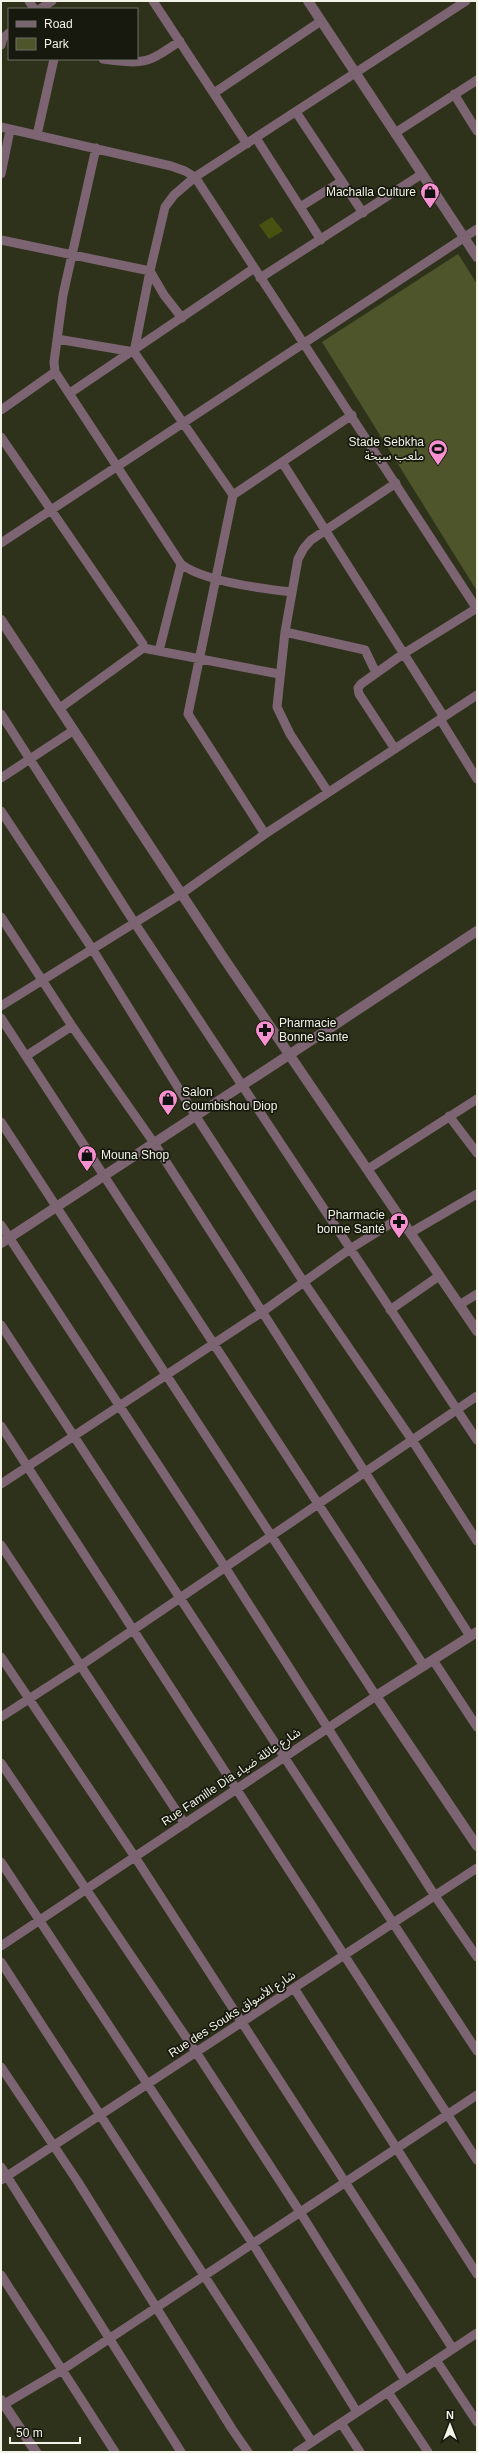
<svg xmlns="http://www.w3.org/2000/svg" width="478" height="2453" viewBox="0 0 478 2453" font-family="Helvetica,'Noto Sans Arabic',sans-serif">
	<rect width="100%" height="100%" fill="#2e321b"/>
	<path fill="#4f552b" d="M458,254L477,284V591L322,342Z"/>
	<path fill="#495110" d="M272,217L283,231L269,239L259,225Z"/>
	<g fill="none" stroke-linecap="round" stroke-linejoin="round">
		<path stroke="#7d6472" stroke-width="9" d="M29,1L34,9
			M153,1L247,144
			M40,9L52,1
			M1,45L3,38L9,33
			M103,59C144,64 145,65 180,41
			M214,93L321,21
			M454,94L477,131
			M296,112L363,213
			M1,127L171,166L185,171L195,177L477,609
			M395,133L477,80
			M37,135L54,59
			M256,138L321,240
			M96,148L63,295L54,362L55,372L181,564C203,581 264,589 292,592
			M1,174L10,130
			M300,207L342,181
			M1,240L150,271L164,295L182,318
			M260,278L422,174
			M57,339L134,352
			M70,393L253,269
			M1,410L55,372
			M1,437L143,644V648
			M282,462L444,717
			M233,495L134,352L150,271L165,207L174,195L195,177L466,1
			M1,543L477,229
			M285,632L365,650L376,673
			M159,651L181,564
			M60,708L143,648L279,674
			M1,714L134,922L477,1440
			M440,719L477,779
			M395,749L359,694L358,688L361,684L403,654L477,608
			M1,778L74,730
			M328,792L290,734L277,707L285,632L298,559L304,548L311,540L396,483
			M1,811L93,950L195,1115L303,1281L412,1440L477,1541
			M265,834L188,714L233,495L352,415
			M1,917L72,1026L154,1143L470,1636
			M1,1006L181,894L265,834L477,695
			M1,1018L424,1666
			M26,1056L72,1026
			M449,1116L477,1153
			M1,1122L376,1696L1,1946
			M368,1169L477,1099
			M1,1225L225,1567L435,1896L477,1957
			M410,1233L477,1194
			M459,1305L477,1294
			M390,1310L439,1276
			M1,1325L477,2051
			M1,1426L477,2160
			M1,1484L262,1312L350,1249L401,1217
			M1,1545L185,1824
			M1,1657L135,1857L453,2349
			M433,1660L477,1727
			M1,1717L80,1666L477,1396
			M1,1763L196,2052L300,2212L405,2380
			M1,1862L253,2244L357,2412
			M1,1962L312,2442
			M294,1988L477,2274
			M1,2067L78,2182L232,2429L248,2452
			M1,2167L181,2452
			M1,2180L477,1868
			M1,2275L115,2452
			M436,2360L477,2422
			M388,2392L428,2452
			M1,2406L62,2370L477,2095
			M341,2423L360,2452
			M297,2452L477,2333"/>
		<path stroke="#7d6472" stroke-width="10" d="M308,1L477,257
			M1,620L223,957L477,1331
			M1,1243C160,1139 319,1036 477,931
			M477,1632L376,1696L477,1846
			M1,2400L36,2452"/>
	</g>
	<defs>
		<symbol id="shop-pin" viewBox="-11 -11 22 30"><path d="M0 17L-7.5 6A9.5 9.5 0 1 1 7.5 6Z" fill="#f790ce" stroke="#17180e"/><path d="M-5-2.5h2.3a2.7 3.5 0 0 1 5.4 0H5L5.5 6h-11ZM-1.5-2.5h3a1.5 2.3 0 0 0-3 0Z" fill="#111"/></symbol>
		<symbol id="stadium-pin" viewBox="-11 -11 22 30"><path d="M0 17L-7.5 6A9.5 9.5 0 1 1 7.5 6Z" fill="#f790ce" stroke="#17180e"/><path d="M0-5a6.5 5 0 1 0 0 10a6.5 5 0 1 0 0-10ZM-3.5-1.8h7v3.6h-7Z" fill="#111"/></symbol>
		<symbol id="pharmacy-pin" viewBox="-11 -11 22 30"><path d="M0 17L-7.5 6A9.5 9.5 0 1 1 7.5 6Z" fill="#f790ce" stroke="#17180e"/><path d="M-2-6h4v4h4v4h-4v4h-4v-4h-4v-4h4Z" fill="#111"/></symbol>
	</defs>
	<g fill-rule="evenodd">
		<use href="#shop-pin" x="419" y="181" width="22" height="30"/>
		<use href="#stadium-pin" x="427" y="438" width="22" height="30"/>
		<use href="#pharmacy-pin" x="254" y="1019" width="22" height="30"/>
		<use href="#shop-pin" x="157" y="1088" width="22" height="30"/>
		<use href="#shop-pin" x="76" y="1144" width="22" height="30"/>
		<use href="#pharmacy-pin" x="388" y="1211" width="22" height="30"/>
	</g>
	<g text-anchor="middle" stroke-width="3.5" stroke-linejoin="round" paint-order="stroke">
		<g font-size="12" fill="#f0f3e5" stroke="#17180e" text-anchor="end">
			<text x="416" y="196">Machalla Culture</text>
			<text x="424" y="446">Stade Sebkha<tspan x="424" dy="14">ملعب سبخة</tspan></text>
			<text x="279" y="1027" text-anchor="start">Pharmacie<tspan x="279" dy="14">Bonne Sante</tspan></text>
			<text x="182" y="1096" text-anchor="start">Salon<tspan x="182" dy="14">Coumbishou Diop</tspan></text>
			<text x="101" y="1159" text-anchor="start">Mouna Shop</text>
			<text x="385" y="1219">Pharmacie<tspan x="385" dy="14">bonne Santé</tspan></text>
		</g>
		<g font-size="12" fill="#f0f3e5" stroke="#17180e">
			<text transform="translate(231 1777) rotate(-34)" y="4">Rue Famille Dia شارع عائلة ضياء</text>
			<text transform="translate(232 2014) rotate(-33)" y="4">Rue des Souks شارع الأسواق</text>
		</g>
	</g>
	<rect width="478" height="2453" fill="none" stroke="#f0f3e5" stroke-width="4"/>
	<rect x="8" y="8" width="130" height="52" fill="#17180e" stroke="#6e7064"/>
	<rect x="16" y="21" width="20" height="6" fill="#7d6472" stroke="#6e7064"/>
	<text x="44" y="28" font-size="12" fill="#f0f3e5">Road</text>
	<rect x="16" y="38" width="20" height="12" fill="#4f552b" stroke="#6e7064"/>
	<text x="44" y="48" font-size="12" fill="#f0f3e5">Park</text>
	<g transform="translate(450 2425)" stroke="#17180e" stroke-width="3" paint-order="stroke">
	<path d="M0-3L7 15L0 10L-7 15Z" fill="#f0f3e5"/>
	<text y="-6" font-size="11" font-weight="bold" text-anchor="middle" fill="#f0f3e5">N</text>
	</g>
	<path d="M10 2437v6h70v-6" fill="none" stroke="#f0f3e5" stroke-width="2"/>
	<text x="16" y="2437" font-size="12" fill="#f0f3e5" stroke="#17180e" stroke-width="3" paint-order="stroke">50 m</text>
</svg>
